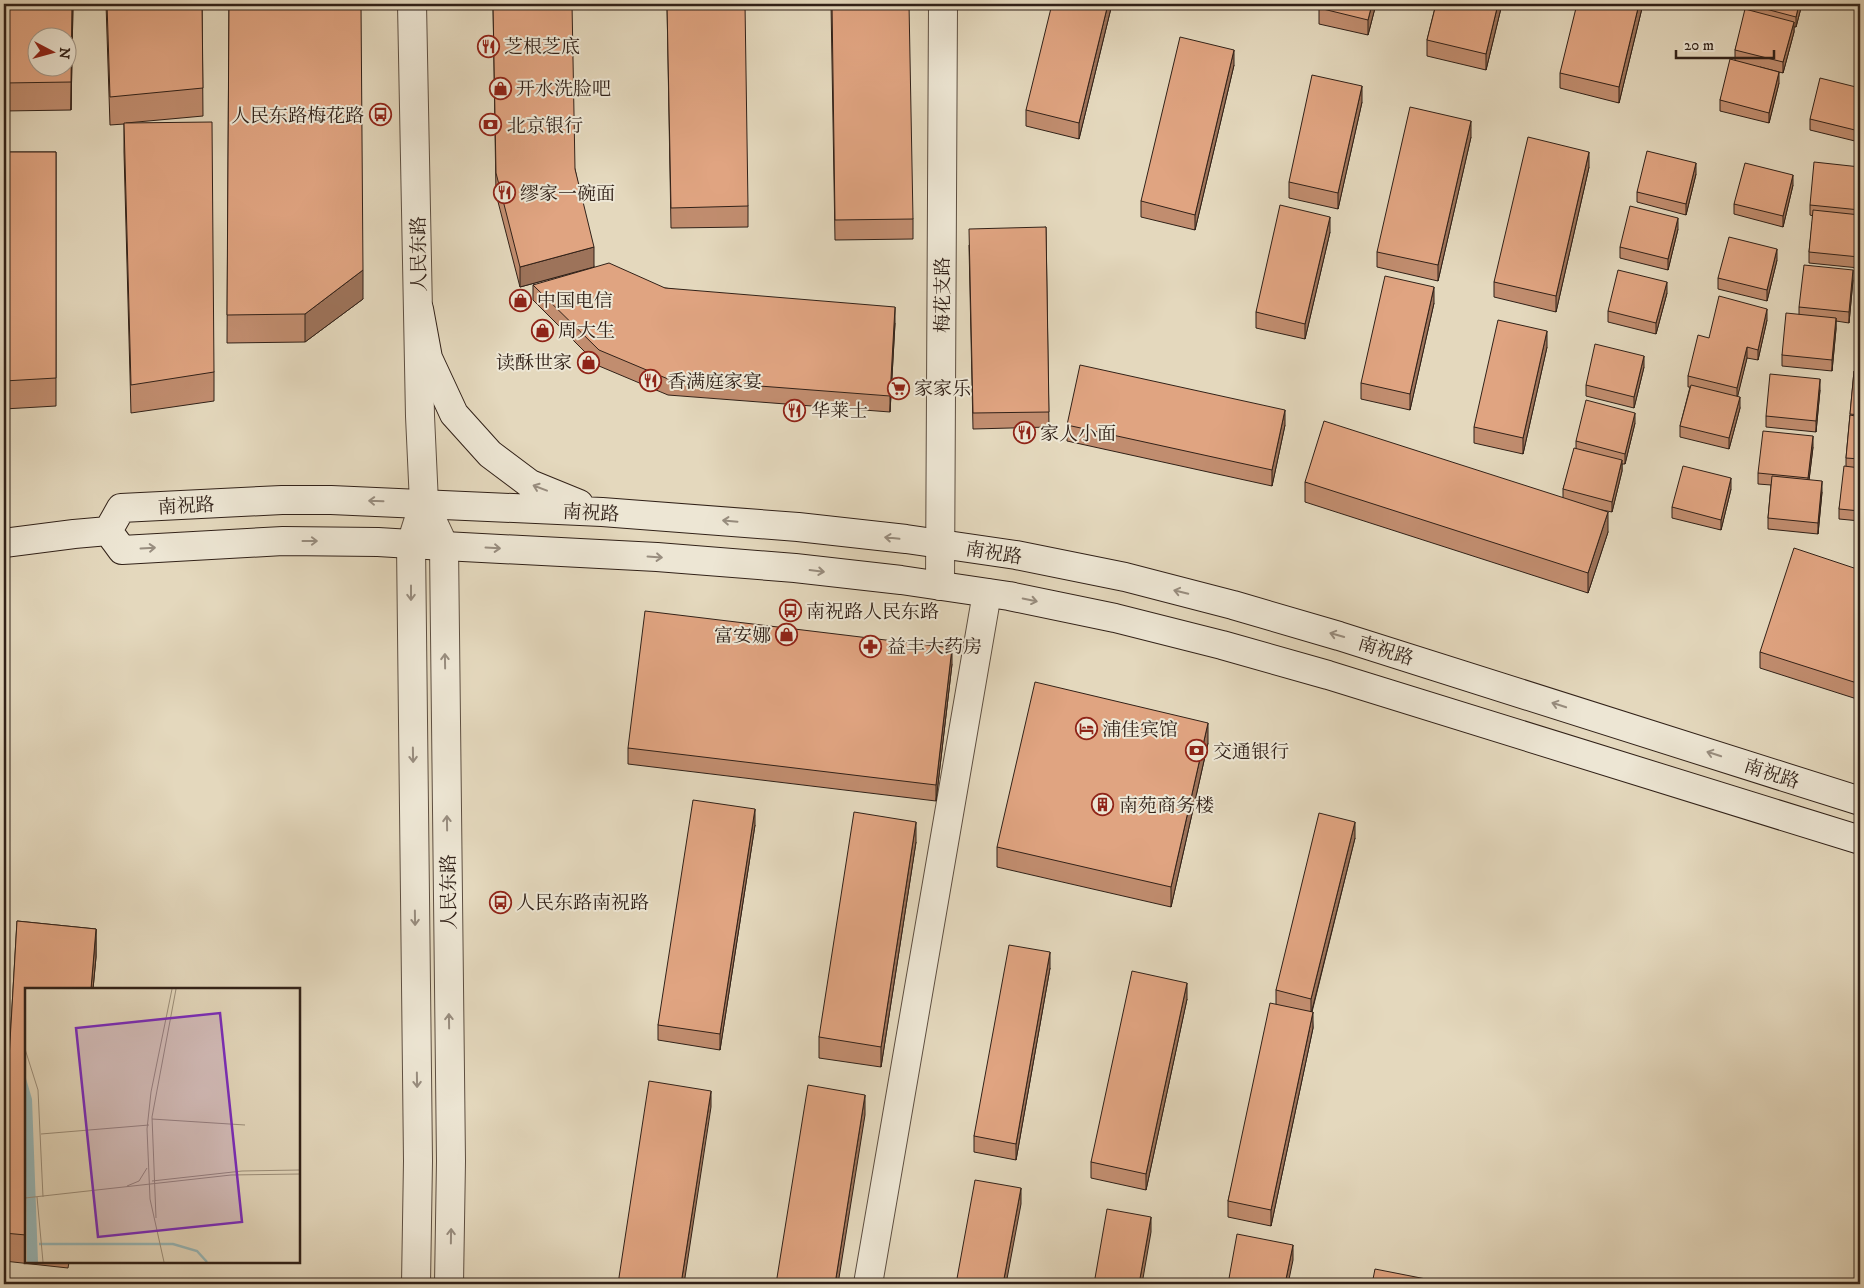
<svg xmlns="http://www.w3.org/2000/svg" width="1864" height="1288" viewBox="0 0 1864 1288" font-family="'IM FELL DW Pica','Noto Serif SC',serif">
	<rect width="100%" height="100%" fill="#e4d8bd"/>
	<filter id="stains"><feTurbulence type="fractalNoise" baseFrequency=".004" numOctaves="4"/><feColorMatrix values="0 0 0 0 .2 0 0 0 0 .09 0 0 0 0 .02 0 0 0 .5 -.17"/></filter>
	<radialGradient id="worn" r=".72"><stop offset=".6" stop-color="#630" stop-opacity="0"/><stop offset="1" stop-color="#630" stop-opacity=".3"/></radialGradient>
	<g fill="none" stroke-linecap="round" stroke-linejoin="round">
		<defs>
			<path id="minor" d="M940,586L943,4
				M868,1284L987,593"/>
			<path id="tertiary" d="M412,4L420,416L424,503L411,544L418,1161L416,1284
				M424,503L444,546L451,1161L449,1284"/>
			<path id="secondary" d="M419,309L428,358L454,414L490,454L530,484L579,504
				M108,531L121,508L282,500H331L602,512L798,527L906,539L1016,555L1125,577L1233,605L1339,636L1860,801
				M108,531L122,550L283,541L378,542L444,546L657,557L795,568L901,580L1009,596L1115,618L1222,645L1328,675L1860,840
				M4,543L74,534L108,531"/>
		</defs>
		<use href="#minor" stroke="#5e4f41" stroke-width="30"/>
		<use href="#tertiary" stroke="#5e4f41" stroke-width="30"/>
		<use href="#secondary" stroke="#312118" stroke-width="30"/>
		<use href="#minor" stroke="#ede6d4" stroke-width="28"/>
		<use href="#tertiary" stroke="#ede6d4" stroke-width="28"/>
		<use href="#secondary" stroke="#ede6d4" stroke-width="28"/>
	</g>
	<path fill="#c18d6f" stroke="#312118" d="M4,4H73L71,110L4,111Z
		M106,4H202L203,116L126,123L214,372V401L131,413L124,152V124L110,125Z
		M229,4L363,299L305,342L227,343Z
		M493,4L575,169L594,267L520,287L496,194Z
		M667,4L748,206V227L671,228Z
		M831,4L913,219V239L835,240Z
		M1112,4L1079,139L1026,126V110Z
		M1216,4H1252L1251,9Z
		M1320,4H1376L1368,35L1319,24V8Z
		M1436,4H1502L1486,70L1427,56V40Z
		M1643,4L1619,103L1560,88V73Z
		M1747,4H1802L1796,27H1794V32L1783,73L1760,67L1779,83L1769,123L1720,111V100L1735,61V50L1747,10Z
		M1234,65L1195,230L1141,217V201Z
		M1860,88V137L1859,142L1810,130V119Z
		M1362,102L1338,209L1289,198V182Z
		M1471,137L1438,281L1377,267V252Z
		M4,152H56V406L4,409Z
		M1589,167L1556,312L1494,297V282Z
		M1860,167V252L1859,268L1809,263V252L1813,216L1810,215V205Z
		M1696,174L1686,215L1637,202V192Z
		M1793,185L1783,227L1734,214V204Z
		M1046,227L1049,427L973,429L969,245Z
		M1678,229L1668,270L1620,258V247Z
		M1330,232L1305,339L1256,328V312Z
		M1777,260L1767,301L1718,289V278Z
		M1853,280L1849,323L1836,321V329L1832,371L1782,366V355L1799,314V307Z
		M533,285L665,288L895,323L890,412L668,395L599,366L533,300Z
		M1667,293L1656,334L1608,322V311Z
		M1434,303L1410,410L1361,399V383Z
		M1767,320L1758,360L1747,358L1737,397L1740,408L1729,449L1680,437V426L1690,387H1688V376L1709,338Z
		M1547,347L1523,454L1474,443V427Z
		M1644,367L1634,408L1586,396V385Z
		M1854,371L1860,372V521L1839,519V509L1846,467V458Z
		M1820,390L1816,432L1766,427V416Z
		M1635,423L1625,464H1622V471L1612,512L1597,509L1608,532L1588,593L1305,502V482L1563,498V489L1576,449V441Z
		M1067,425H1285L1272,486L1067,441Z
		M1813,447L1809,480L1822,492L1818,534L1768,529V518L1771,485L1758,484V473Z
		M1731,489L1721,530L1672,518V507Z
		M1860,570V700L1760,668V652Z
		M952,664L936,801L628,764V748Z
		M1208,743L1171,907L997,867V847Z
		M755,825L720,1050L658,1040V1025Z
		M1355,838L1312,1012L1313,1028L1271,1226L1228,1217V1201L1276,1004V990Z
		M916,842L881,1067L819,1058V1037Z
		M17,921L96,929V957L93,989H26V1262H69L68,1268L4,1261V1145Z
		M1050,968L1016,1160L974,1152V1136Z
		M1187,999L1146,1190L1091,1178V1162Z"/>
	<path fill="#9d735a" stroke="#312118" d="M72,4H73L71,110V82Z
		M1108,4H1112L1079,139V123Z
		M1372,4H1376L1368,35V20Z
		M1498,4H1502L1486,70V54Z
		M1639,4H1643L1619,103V87Z
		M1799,4H1802L1796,27V17Z
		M1794,22V32L1783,73V62Z
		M1234,50V65L1195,230V215Z
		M1779,72V83L1769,123V113Z
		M1362,86V102L1338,209V193Z
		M1471,121V137L1438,281V265Z
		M1860,126V137L1859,142V131Z
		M1589,152V167L1556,312V296Z
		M1696,163V174L1686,215V204Z
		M1793,175V185L1783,227V216Z
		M1330,217V232L1305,339V324Z
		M1678,218V229L1668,270V259Z
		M1860,241V252L1859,268V257Z
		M594,247V267L520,287V267Z
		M1777,249V260L1767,301V290Z
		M363,270V299L305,342V314Z
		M1853,270V280L1849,323V312Z
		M1667,282V293L1656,334V323Z
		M1434,287V303L1410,410V394Z
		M895,307V323L890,412V396Z
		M1767,309V320L1758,360V350Z
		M1836,318V329L1832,371V360Z
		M1547,331V347L1523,454V438Z
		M1747,347V358L1737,399V388Z
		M1644,356V367L1634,408V397Z
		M1820,379V390L1816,432V421Z
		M1740,397V408L1729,449V438Z
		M1285,410V425L1272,486V470Z
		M1635,413V423L1625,464V454Z
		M1813,436V447L1808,488V478Z
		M1622,460V471L1612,512V502Z
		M1731,478V489L1721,530V520Z
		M1822,481V492L1818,534V523Z
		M1608,512V532L1588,593V573Z
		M952,648V664L936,801V785Z
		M1208,723V743L1171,907V887Z
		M755,809V825L720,1050V1034Z
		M916,822V842L881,1067V1047Z
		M1355,822V838L1311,1014V999Z
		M96,929V957L93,989H91Z
		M1050,952V968L1016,1160V1144Z
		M1187,983V999L1146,1190V1174Z
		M1313,1012V1028L1271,1226V1210Z
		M711,1091V1107L684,1284H681Z
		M865,1095V1115L838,1284H835Z
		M1021,1188V1204L1006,1284H1003Z
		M1151,1217V1232L1142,1284H1139Z
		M1293,1245V1260L1288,1284H1285Z"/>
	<path fill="#e0a481" stroke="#312118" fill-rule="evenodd" d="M4,4H72L71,82L4,83ZM38,38H68V68H38Z
		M107,4H202L203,88L110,97Z
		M229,4H361L363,270L305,314L227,315Z
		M493,4H572L575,169L594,247L520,267L496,173Z
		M667,4H745L748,206L671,208Z
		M832,4H909L913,219L835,220Z
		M1052,4H1108L1079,123L1026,110Z
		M1320,4H1372L1368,20L1319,8Z
		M1436,4H1498L1486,54L1427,40Z
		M1577,4H1639L1619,87L1560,73Z
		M1747,4H1799L1796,17Z
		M1745,9L1794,22L1783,62L1735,50Z
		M1180,37L1234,50L1195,215L1141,201Z
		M1730,59L1779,72L1769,113L1720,100Z
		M1312,75L1362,86L1338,193L1289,182Z
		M1820,78L1860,88V126L1859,131L1810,119Z
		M1410,107L1471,121L1438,265L1377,252Z
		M212,122L214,372L131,385L124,123Z
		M1528,137L1589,152L1556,296L1494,282Z
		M1647,151L1696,163L1686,204L1637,192Z
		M4,152H56V378L4,381Z
		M1814,162L1860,167V210L1810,205Z
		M1745,163L1793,175L1783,216L1734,204Z
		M1280,205L1330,217L1305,324L1256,312Z
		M1630,206L1678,218L1668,259L1620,247Z
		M1813,210L1860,215V241L1859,257L1809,252Z
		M1046,227L1049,412L973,413L969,229Z
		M1729,237L1777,249L1767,290L1718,278Z
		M609,263L665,288L895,307L890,396L668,379L599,350L533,285Z
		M1804,265L1853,270L1849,312L1799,307Z
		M1618,270L1667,282L1656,323L1608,311Z
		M1385,276L1434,287L1410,394L1361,383Z
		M1719,296L1767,309L1758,350L1747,347L1737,388L1688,376L1698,335L1709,338Z
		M1786,313L1836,318L1832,360L1782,355Z
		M1498,320L1547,331L1523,438L1474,427Z
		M1595,344L1644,356L1634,397L1586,385Z
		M1080,365L1285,410L1272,470L1067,425Z
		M1854,371L1860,372V415L1850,414Z
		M1770,374L1820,379L1816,421L1766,416Z
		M1691,385L1740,397L1729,438L1680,426Z
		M1586,400L1635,413L1625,454L1576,441Z
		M1850,415L1860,417V459L1846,458Z
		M1324,421L1608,512L1588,573L1305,482Z
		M1763,431L1813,436L1808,478L1758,473Z
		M1574,448L1622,460L1612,502L1563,489Z
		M1683,466L1731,478L1721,520L1672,507Z
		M1844,466L1860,468V511L1839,509Z
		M1772,476L1822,481L1818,523L1768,518Z
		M1794,548L1860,570V684L1760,652Z
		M645,611L952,648L936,785L628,748Z
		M1035,682L1208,723L1171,887L997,847Z
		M693,800L755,809L720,1034L658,1025Z
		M854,812L916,822L881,1047L819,1037Z
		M1319,813L1355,822L1311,999L1276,990Z
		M17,921L96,929L91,989H26V1235L4,1233V1145Z
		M1009,945L1050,952L1016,1144L974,1136Z
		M1132,971L1187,983L1146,1174L1091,1162Z
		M1270,1003L1313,1012L1271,1210L1228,1201Z
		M649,1081L711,1091L681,1284H618Z
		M808,1085L865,1095L835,1284H776Z
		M975,1180L1021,1188L1003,1284H956Z
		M1107,1209L1151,1217L1139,1284H1094Z
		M1237,1234L1293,1245L1285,1284H1228Z
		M1375,1269L1431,1280L1430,1284H1372Z"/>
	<defs><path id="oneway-shaft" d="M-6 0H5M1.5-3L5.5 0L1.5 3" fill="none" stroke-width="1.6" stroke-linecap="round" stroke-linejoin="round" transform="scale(1.25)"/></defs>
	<g stroke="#988d7f">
		<use href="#oneway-shaft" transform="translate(540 488) rotate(-159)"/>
		<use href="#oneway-shaft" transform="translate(376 501) rotate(-178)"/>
		<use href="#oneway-shaft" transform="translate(730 521) rotate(-175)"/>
		<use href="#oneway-shaft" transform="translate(892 538) rotate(-174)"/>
		<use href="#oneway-shaft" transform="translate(310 541)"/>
		<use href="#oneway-shaft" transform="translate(148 548) rotate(-3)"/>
		<use href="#oneway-shaft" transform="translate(493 548) rotate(3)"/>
		<use href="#oneway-shaft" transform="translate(655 557) rotate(4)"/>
		<use href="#oneway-shaft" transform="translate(817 571) rotate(7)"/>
		<use href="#oneway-shaft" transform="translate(1181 592) rotate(-166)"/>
		<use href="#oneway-shaft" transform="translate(411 593) rotate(90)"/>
		<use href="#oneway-shaft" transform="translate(1030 600) rotate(12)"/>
		<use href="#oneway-shaft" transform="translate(1337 635) rotate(-164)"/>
		<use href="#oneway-shaft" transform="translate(445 661) rotate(-91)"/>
		<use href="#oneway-shaft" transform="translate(1559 705) rotate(-162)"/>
		<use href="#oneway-shaft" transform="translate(1714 754) rotate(-162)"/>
		<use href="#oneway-shaft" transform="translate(413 755) rotate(89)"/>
		<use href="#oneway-shaft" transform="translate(447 823) rotate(-91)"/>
		<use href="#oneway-shaft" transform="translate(415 918) rotate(89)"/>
		<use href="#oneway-shaft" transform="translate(449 1021) rotate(-91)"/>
		<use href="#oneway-shaft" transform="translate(417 1080) rotate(89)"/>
		<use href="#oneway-shaft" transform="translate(451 1236) rotate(-89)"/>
	</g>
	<defs>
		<symbol id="restaurant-ring" viewBox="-11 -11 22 22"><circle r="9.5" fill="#ede6d4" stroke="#8f2418" stroke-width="1.5"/><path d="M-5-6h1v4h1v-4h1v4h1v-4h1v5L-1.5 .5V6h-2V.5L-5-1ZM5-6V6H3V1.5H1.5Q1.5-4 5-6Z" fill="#8f2418"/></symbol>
		<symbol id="shop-ring" viewBox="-11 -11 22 22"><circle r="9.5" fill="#ede6d4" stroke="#8f2418" stroke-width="1.5"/><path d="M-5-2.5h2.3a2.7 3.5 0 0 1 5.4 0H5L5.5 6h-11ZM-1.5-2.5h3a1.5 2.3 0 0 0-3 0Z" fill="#8f2418"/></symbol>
		<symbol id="bus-ring" viewBox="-11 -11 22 22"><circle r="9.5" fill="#ede6d4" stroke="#8f2418" stroke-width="1.5"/><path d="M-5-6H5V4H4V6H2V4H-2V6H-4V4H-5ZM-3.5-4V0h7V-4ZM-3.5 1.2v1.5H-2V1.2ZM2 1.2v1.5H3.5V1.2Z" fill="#8f2418"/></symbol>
		<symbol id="bank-ring" viewBox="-11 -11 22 22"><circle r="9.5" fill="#ede6d4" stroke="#8f2418" stroke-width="1.5"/><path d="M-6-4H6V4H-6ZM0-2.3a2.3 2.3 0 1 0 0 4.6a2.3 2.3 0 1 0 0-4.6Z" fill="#8f2418"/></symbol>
		<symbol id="supermarket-ring" viewBox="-11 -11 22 22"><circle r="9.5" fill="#ede6d4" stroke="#8f2418" stroke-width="1.5"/><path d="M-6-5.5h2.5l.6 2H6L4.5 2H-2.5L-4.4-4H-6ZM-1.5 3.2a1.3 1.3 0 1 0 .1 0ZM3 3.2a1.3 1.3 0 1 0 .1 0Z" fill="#8f2418"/></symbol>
		<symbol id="pharmacy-ring" viewBox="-11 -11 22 22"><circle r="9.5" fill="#ede6d4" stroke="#8f2418" stroke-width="1.5"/><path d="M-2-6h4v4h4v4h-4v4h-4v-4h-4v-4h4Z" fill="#8f2418"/></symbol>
		<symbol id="hotel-ring" viewBox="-11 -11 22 22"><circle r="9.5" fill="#ede6d4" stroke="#8f2418" stroke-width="1.5"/><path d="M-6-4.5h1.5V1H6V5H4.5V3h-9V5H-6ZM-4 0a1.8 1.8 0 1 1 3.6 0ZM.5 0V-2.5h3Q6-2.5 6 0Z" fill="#8f2418"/></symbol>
		<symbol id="building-ring" viewBox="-11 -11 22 22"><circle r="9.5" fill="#ede6d4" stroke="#8f2418" stroke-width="1.5"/><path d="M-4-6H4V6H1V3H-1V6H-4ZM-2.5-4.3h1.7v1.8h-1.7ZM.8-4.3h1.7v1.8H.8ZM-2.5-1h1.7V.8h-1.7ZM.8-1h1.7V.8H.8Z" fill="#8f2418"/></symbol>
	</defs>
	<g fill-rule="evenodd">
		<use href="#restaurant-ring" x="476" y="34" width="25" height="25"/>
		<use href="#shop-ring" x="488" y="76" width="25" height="25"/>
		<use href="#bus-ring" x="368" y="102" width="25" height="25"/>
		<use href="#bank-ring" x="478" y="112" width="25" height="25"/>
		<use href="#restaurant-ring" x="492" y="180" width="25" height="25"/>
		<use href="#shop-ring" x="508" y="288" width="25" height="25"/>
		<use href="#shop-ring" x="530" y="318" width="25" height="25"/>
		<use href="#shop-ring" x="576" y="350" width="25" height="25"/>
		<use href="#restaurant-ring" x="638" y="368" width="25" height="25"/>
		<use href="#supermarket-ring" x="886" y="376" width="25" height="25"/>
		<use href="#restaurant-ring" x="782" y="398" width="25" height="25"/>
		<use href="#restaurant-ring" x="1012" y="420" width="25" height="25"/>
		<use href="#bus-ring" x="778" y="598" width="25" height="25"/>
		<use href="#shop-ring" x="774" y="622" width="25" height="25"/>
		<use href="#pharmacy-ring" x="858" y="634" width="25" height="25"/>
		<use href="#hotel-ring" x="1074" y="716" width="25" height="25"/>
		<use href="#bank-ring" x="1184" y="738" width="25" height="25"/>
		<use href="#building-ring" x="1090" y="792" width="25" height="25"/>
		<use href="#bus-ring" x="488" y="890" width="25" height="25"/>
	</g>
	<g text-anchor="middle" stroke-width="4" stroke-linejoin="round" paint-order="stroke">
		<g font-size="19" fill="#312118" stroke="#ede6d4" text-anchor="start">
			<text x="504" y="53">芝根芝底</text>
			<text x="516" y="95">开水洗脸吧</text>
			<text x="364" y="122" text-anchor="end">人民东路梅花路</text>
			<text x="507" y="132">北京银行</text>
			<text x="520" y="200">缪家一碗面</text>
			<text x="537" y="307">中国电信</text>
			<text x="558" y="337">周大生</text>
			<text x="572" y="369" text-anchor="end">读酥世家</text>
			<text x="667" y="388">香满庭家宴</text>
			<text x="914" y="395">家家乐</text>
			<text x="811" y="417">华莱士</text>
			<text x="1040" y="440">家人小面</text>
			<text x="806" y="618">南祝路人民东路</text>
			<text x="771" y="642" text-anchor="end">富安娜</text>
			<text x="887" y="653">益丰大药房</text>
			<text x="1102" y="736">浦佳宾馆</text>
			<text x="1213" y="758">交通银行</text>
			<text x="1119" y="812">南苑商务楼</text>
			<text x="516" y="909">人民东路南祝路</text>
		</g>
		<g font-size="19" fill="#312118" stroke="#ede6d4">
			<text transform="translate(418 254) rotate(-91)" y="7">人民东路</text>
			<text transform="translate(942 295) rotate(-90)" y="7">梅花支路</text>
			<text transform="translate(186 505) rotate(-3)" y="7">南祝路</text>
			<text transform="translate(591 512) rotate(3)" y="7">南祝路</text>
			<text transform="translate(994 552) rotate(9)" y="7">南祝路</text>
			<text transform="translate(1386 650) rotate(17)" y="7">南祝路</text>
			<text transform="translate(1772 773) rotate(18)" y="7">南祝路</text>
			<text transform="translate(448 892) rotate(-91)" y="7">人民东路</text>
		</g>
	</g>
	<g transform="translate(25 988)">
		<rect width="275" height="275" fill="#e4d8bd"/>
		<path d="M0,87L7,111L13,274H2Z" fill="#98b8b9"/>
		<path fill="none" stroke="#98b8b9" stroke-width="2.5" d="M14,256H148L172,263L182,274"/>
		<path fill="none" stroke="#9c8f7b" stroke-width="1" d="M0,61L13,102L18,209M127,131L220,137M16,146L124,137M127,193L217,183L275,182M102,198L114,193L122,180M12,209L18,274M0,210L206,187L275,186M131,230L127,129L151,1M139,274L125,211L122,141L126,104L147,1"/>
		<path fill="#7b2cbf" fill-opacity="0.15" stroke="#7b2cbf" stroke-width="2.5" d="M195,25L217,234L73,249L51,40Z"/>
		<rect width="275" height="275" fill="none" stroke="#312118" stroke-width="2.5"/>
	</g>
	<rect width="1864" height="1288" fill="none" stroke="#e4d8bd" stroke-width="20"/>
	<rect x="5" y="5" width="1854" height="1278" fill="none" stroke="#312118" stroke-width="2.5"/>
	<rect x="10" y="10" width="1844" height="1268" fill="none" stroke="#312118"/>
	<g transform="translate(52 52) rotate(96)"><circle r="24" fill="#ede6d4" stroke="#a29789"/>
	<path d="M0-4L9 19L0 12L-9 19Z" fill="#8f2418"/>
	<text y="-8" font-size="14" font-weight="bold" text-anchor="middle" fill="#312118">N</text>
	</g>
	<path d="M1676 50v8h98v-8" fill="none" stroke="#312118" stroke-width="2.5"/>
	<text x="1684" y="50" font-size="15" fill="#312118" stroke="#ede6d4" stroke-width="4" paint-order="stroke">20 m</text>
	<rect width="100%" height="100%" filter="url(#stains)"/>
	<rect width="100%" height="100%" fill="url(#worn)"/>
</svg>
